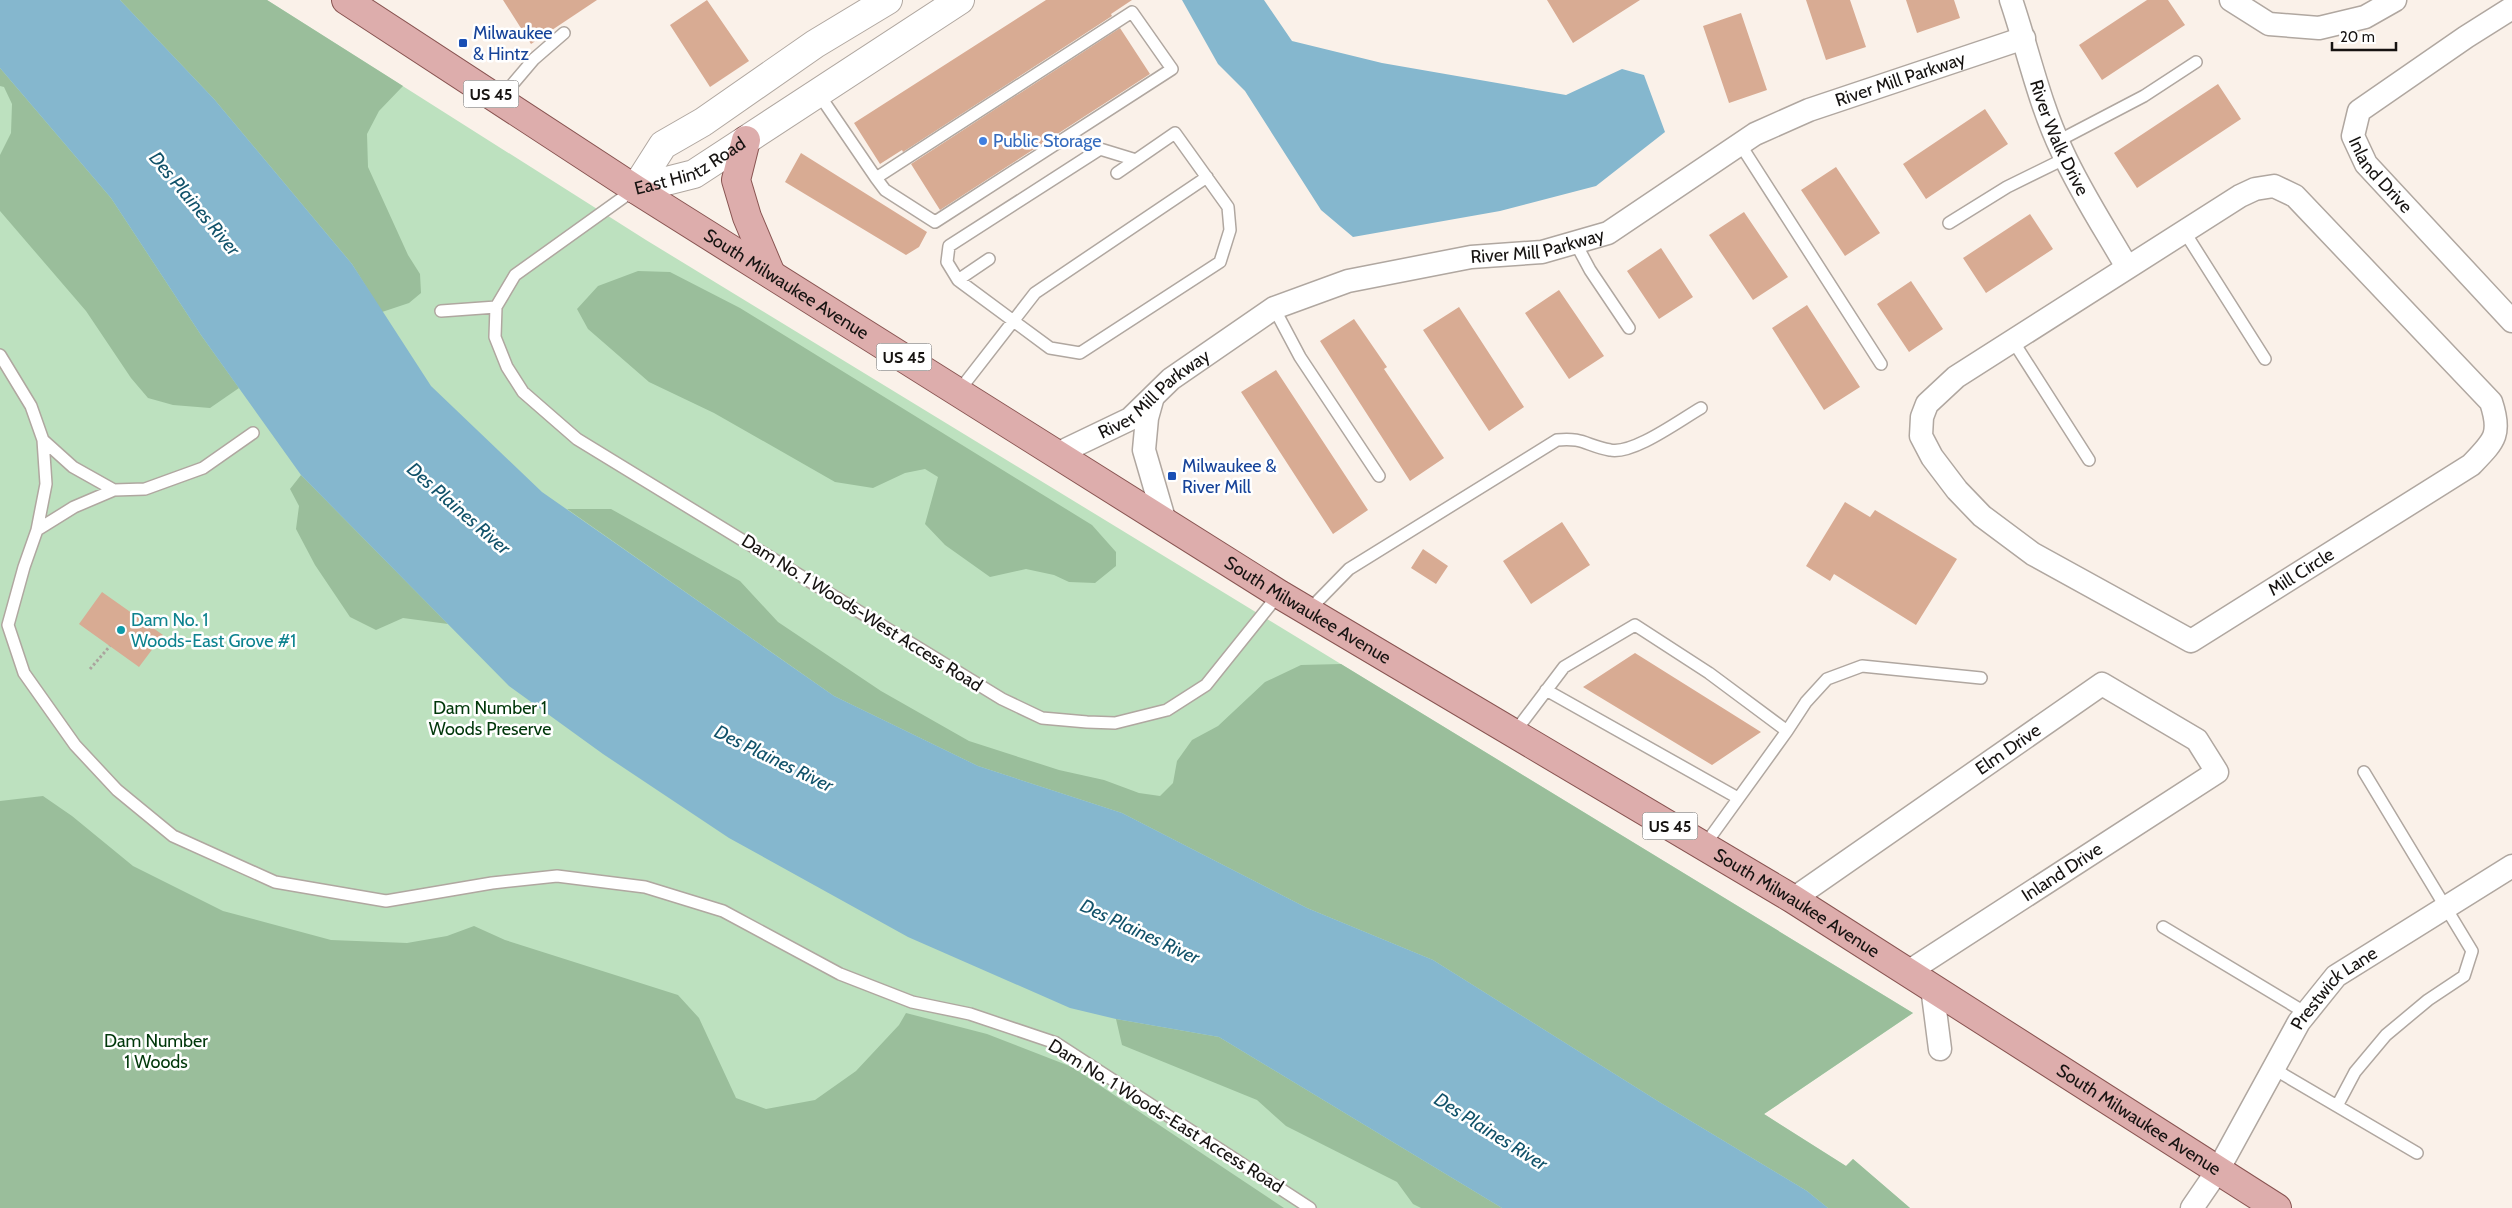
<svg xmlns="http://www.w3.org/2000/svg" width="2512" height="1208" viewBox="0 0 2512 1208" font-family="Cabin,sans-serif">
	<rect width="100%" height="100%" fill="#faf1e9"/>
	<path fill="#bde1bf" d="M0,0H267L646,240L1913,1013L1764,1114L1846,1166L1853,1159L1910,1208H0Z"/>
	<path fill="#9abe9b" d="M120,0H267L403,86L379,111L367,134L368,167L408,255L420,274L421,293L409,303L382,312L352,264L214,99Z
		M0,68L111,198L201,335L239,388L210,408L173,405L148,398L131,378L86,311L0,211V155L11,133L12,104L4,87L0,86Z
		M638,271L670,272L740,308L1092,525L1116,552V566L1095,583L1069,582L1054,575L1026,569L990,577L945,545L925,524L938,477L925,469L905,473L873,488L835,482L714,413L649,382L588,329L577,309L598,286Z
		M301,475L448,624L403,618L376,630L350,617L315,565L296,529L299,506L290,489Z
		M567,509H611L740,581L778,622L881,691L969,741L1059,770L1104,780L1139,793L1160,796L1173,783L1177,761L1192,740L1218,726L1265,682L1301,665L1341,664L1913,1013L1764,1114L1846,1166L1853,1159L1910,1208H1828L1807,1191L1661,1103L1433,960L1307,908L1122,813L978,766L834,696Z
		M43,796L72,816L133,866L223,911L331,940L407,943L447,936L474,926L505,940L678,995L699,1018L736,1098L766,1109L815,1100L856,1071L899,1025L906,1013L987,1034L1072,1067L1284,1208H0V801Z
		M1116,1019L1219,1037L1502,1208H1421L1413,1204L1397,1182L1286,1126L1257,1100L1122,1045Z"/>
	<path fill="#85b7ce" d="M0,0H120L214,99L352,264L431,386L542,492L834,696L978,766L1122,813L1307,908L1433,960L1661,1103L1807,1191L1828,1208H1502L1219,1037L1116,1019L1070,1008L908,937L729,838L603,754L509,686L301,475L201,335L111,198L0,68Z
		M1182,0H1264L1292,41L1382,63L1566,95L1622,69L1644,75L1665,132L1596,186L1500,211L1353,237L1321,210L1245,91L1218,64Z"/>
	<path fill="#d8ab93" d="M503,0H597L531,44Z
		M707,0L749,61L710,87L670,25Z
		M1046,0H1132L1111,14L1112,16L903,152L902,150L880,164L854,123Z
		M1547,0H1640L1573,43Z
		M1806,0H1850L1866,47L1826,60Z
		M1906,0H1954L1960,18L1917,33Z
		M2147,0H2168L2185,25L2102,80L2079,45Z
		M1741,13L1767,90L1729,103L1703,26Z
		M1120,28L1150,74L940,210L911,164Z
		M2218,84L2241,119L2137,188L2114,153Z
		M1985,109L2008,144L1926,199L1903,164Z
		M801,153L927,232L919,247L906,255L785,182Z
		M1836,167L1880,233L1845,256L1801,190Z
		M1744,212L1788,277L1753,300L1709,235Z
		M2030,214L2053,249L1986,293L1963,258Z
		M1661,248L1693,297L1659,319L1627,271Z
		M1911,281L1943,329L1909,352L1877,304Z
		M1559,290L1604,356L1569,379L1525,313Z
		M1807,305L1860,387L1824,410L1772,328Z
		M1459,307L1524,407L1489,431L1423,330Z
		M1354,319L1387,367L1384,369L1444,458L1410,481L1320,341Z
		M1276,370L1368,510L1333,534L1241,392Z
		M1845,502L1870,517L1875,510L1957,559L1916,625L1834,574L1830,581L1806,566Z
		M1562,522L1590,565L1531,604L1503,561Z
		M1423,549L1448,566L1436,584L1411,568Z
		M102,592L163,635L139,667L79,624Z
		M1635,653L1761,732L1712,765L1583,687Z"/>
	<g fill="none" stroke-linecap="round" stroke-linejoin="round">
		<defs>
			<path id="lane" d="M818,93L876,178L885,190L935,222L1172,69L1132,12L876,178
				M500,99L534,59L564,33
				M2058,141L2144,96L2196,62
				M1740,144L1881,364
				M1117,173L1175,133L1228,207L1230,230L1220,262L1080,353L1050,348L958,280L947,262L949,246L1100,149L1136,160
				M635,189L515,275L496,307L495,337L507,367L523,392L577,439L1002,699L1042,718L1087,722L1115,723L1167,710L1206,685L1279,594
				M1949,223L2007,187L2066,158
				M2184,231L2265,359
				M1575,242L1590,270L1629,328
				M958,280L989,259
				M1274,308L1300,357L1379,476
				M441,311L496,307
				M2013,341L2089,460
				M0,355L31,406L43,440L46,484L37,530L24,567L8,625L24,673L75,745L117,790L173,836L275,882L386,901L492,883L557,876L645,887L723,911L840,974L912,1002L970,1014L1056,1043L1310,1208
				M958,392L1035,293L1207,177
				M43,440L73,467L114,490
				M37,530L74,507L114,490L145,489L203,468L253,433
				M1308,611L1349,569L1557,440C1583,437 1587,446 1610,450C1633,455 1680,420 1701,408
				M1546,690L1738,798
				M1787,731L1806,702L1827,679L1862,666L1981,678
				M1514,733L1564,667L1635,625L1709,673L1787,731L1704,846
				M2163,927L2306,1013
				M2274,1069L2417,1153
				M2337,1106L2355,1072L2386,1035L2428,1000L2464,976L2472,951L2364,772"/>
			<g id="street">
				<path id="s1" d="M2011,0C2028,50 2039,103 2062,151C2080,191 2105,229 2127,267"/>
				<path d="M2231,0L2269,24L2319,28L2365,17L2395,0"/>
				<path id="s2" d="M2512,8L2466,37L2359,111L2353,136L2366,164L2512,321"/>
				<path d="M2274,186L2295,196L2491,402C2502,435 2494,441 2471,465L2191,641L2033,554L1982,516L1957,490L1932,457L1921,436L1922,417L1927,404L1956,377L2240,196L2255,189Z"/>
				<path d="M1152,400L1147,418L1144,450L1165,522"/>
				<path id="s3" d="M1057,454L1130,419L1171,379L1274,308L1348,281L1471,257L1542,252L1608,233L1755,134L1809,110L2024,38"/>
				<path id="s4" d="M1793,899L2102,684L2197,740L2217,772L1908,972"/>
				<path d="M1932,987L1940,1049"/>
				<path id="s5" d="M2192,1208L2218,1170L2299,1022L2336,976L2512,866"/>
			</g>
			<g id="secondary">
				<path id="s6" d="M635,189L694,174L960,0"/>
				<path d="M635,189L663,145L703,122L815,44L888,0"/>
			</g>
			<g id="primary">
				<path id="s7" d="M346,0L635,189L1279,594L1793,899L2277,1208"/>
				<path d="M746,140L736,180L747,217L771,274"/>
			</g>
		</defs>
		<use href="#lane" stroke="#b0a7a0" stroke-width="14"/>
		<use href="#street" stroke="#b0a7a0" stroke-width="25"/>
		<use href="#secondary" stroke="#b0a7a0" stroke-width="30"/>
		<use href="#primary" stroke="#885451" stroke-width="30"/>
		<path stroke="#aba49e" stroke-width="3" stroke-dasharray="2.5 2.5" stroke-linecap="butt" d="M90,669L110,646"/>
		<use href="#lane" stroke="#fff" stroke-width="11"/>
		<use href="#street" stroke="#fff" stroke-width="22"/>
		<use href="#secondary" stroke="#fff" stroke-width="28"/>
		<use href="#primary" stroke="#ddadac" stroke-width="28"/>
	</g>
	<g fill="#1a4fb4" stroke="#fff" stroke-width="2">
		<rect x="458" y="38" width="10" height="10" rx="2.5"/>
		<rect x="1167" y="471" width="10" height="10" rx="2.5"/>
	</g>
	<circle fill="#3f7fe0" stroke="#fff" stroke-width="2" cx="983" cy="141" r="5"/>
	<circle fill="#0f9aa8" stroke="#fff" stroke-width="2" cx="121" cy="630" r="5"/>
	<g text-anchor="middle" stroke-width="5" stroke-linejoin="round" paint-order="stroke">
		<g fill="#fff" stroke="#5c5a58" stroke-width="1">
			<rect x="463.5" y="80.5" width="55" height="27" rx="4"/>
			<rect x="876.5" y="343.5" width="55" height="27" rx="4"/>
			<rect x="1642.5" y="812.5" width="55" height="27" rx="4"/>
		</g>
		<g font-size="16" font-weight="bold" fill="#161311">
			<text x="491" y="100">US 45</text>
			<text x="904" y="363">US 45</text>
			<text x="1670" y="832">US 45</text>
		</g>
		<g font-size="18" fill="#164399" stroke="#fff" text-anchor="start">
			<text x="473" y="39">Milwaukee<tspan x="473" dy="21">&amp; Hintz</tspan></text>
			<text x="1182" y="472">Milwaukee &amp;<tspan x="1182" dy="21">River Mill</tspan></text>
		</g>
		<g font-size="18" fill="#161311" stroke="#fff">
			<text dy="6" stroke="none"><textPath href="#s3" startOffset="940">River Mill Parkway</textPath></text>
			<text dy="6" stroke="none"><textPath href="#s1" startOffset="146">River Walk Drive</textPath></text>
			<text dy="6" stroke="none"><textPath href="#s6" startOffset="60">East Hintz Road</textPath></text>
			<text dy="6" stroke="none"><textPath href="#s2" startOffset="258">Inland Drive</textPath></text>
			<text dy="6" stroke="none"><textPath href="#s3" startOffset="535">River Mill Parkway</textPath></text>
			<text dy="6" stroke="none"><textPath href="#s7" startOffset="524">South Milwaukee Avenue</textPath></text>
			<text dy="6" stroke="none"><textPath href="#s3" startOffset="115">River Mill Parkway</textPath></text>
			<text transform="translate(2301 572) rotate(-32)" y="6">Mill Circle</text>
			<text dy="6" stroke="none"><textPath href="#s7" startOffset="1139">South Milwaukee Avenue</textPath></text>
			<text transform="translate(862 613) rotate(32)" y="6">Dam No. 1 Woods-West Access Road</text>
			<text dy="6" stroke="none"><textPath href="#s4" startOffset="262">Elm Drive</textPath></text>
			<text transform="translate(2062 872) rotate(-33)" y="6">Inland Drive</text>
			<text dy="6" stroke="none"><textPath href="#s7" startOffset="1709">South Milwaukee Avenue</textPath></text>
			<text dy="6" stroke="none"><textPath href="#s5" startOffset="264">Prestwick Lane</textPath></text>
			<text transform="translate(1166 1116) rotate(32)" y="6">Dam No. 1 Woods-East Access Road</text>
			<text dy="6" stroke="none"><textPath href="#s7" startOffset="2114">South Milwaukee Avenue</textPath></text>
		</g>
		<g font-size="18" fill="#366cbe" stroke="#fff" text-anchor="start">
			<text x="993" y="147">Public Storage</text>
		</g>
		<g font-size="18" fill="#0d838f" stroke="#fff" text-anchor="start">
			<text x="131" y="626">Dam No. 1<tspan x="131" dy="21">Woods-East Grove #1</tspan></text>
		</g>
		<g font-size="18" fill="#00370a" stroke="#fff">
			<text x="490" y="714">Dam Number 1<tspan x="490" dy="21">Woods Preserve</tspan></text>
			<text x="156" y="1047">Dam Number<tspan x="156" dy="21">1 Woods</tspan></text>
		</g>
		<g font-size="19" font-style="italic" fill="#11526a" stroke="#fff">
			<text transform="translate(195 203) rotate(50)" y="7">Des Plaines River</text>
			<text transform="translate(459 508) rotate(41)" y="7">Des Plaines River</text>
			<text transform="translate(774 758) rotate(26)" y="7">Des Plaines River</text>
			<text transform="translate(1140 931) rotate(25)" y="7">Des Plaines River</text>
			<text transform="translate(1491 1131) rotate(32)" y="7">Des Plaines River</text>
		</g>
	</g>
	<path d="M2332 42v8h64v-8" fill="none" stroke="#161311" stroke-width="2.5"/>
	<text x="2340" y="42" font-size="15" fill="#161311" stroke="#ffffff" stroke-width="4" paint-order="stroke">20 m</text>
</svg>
